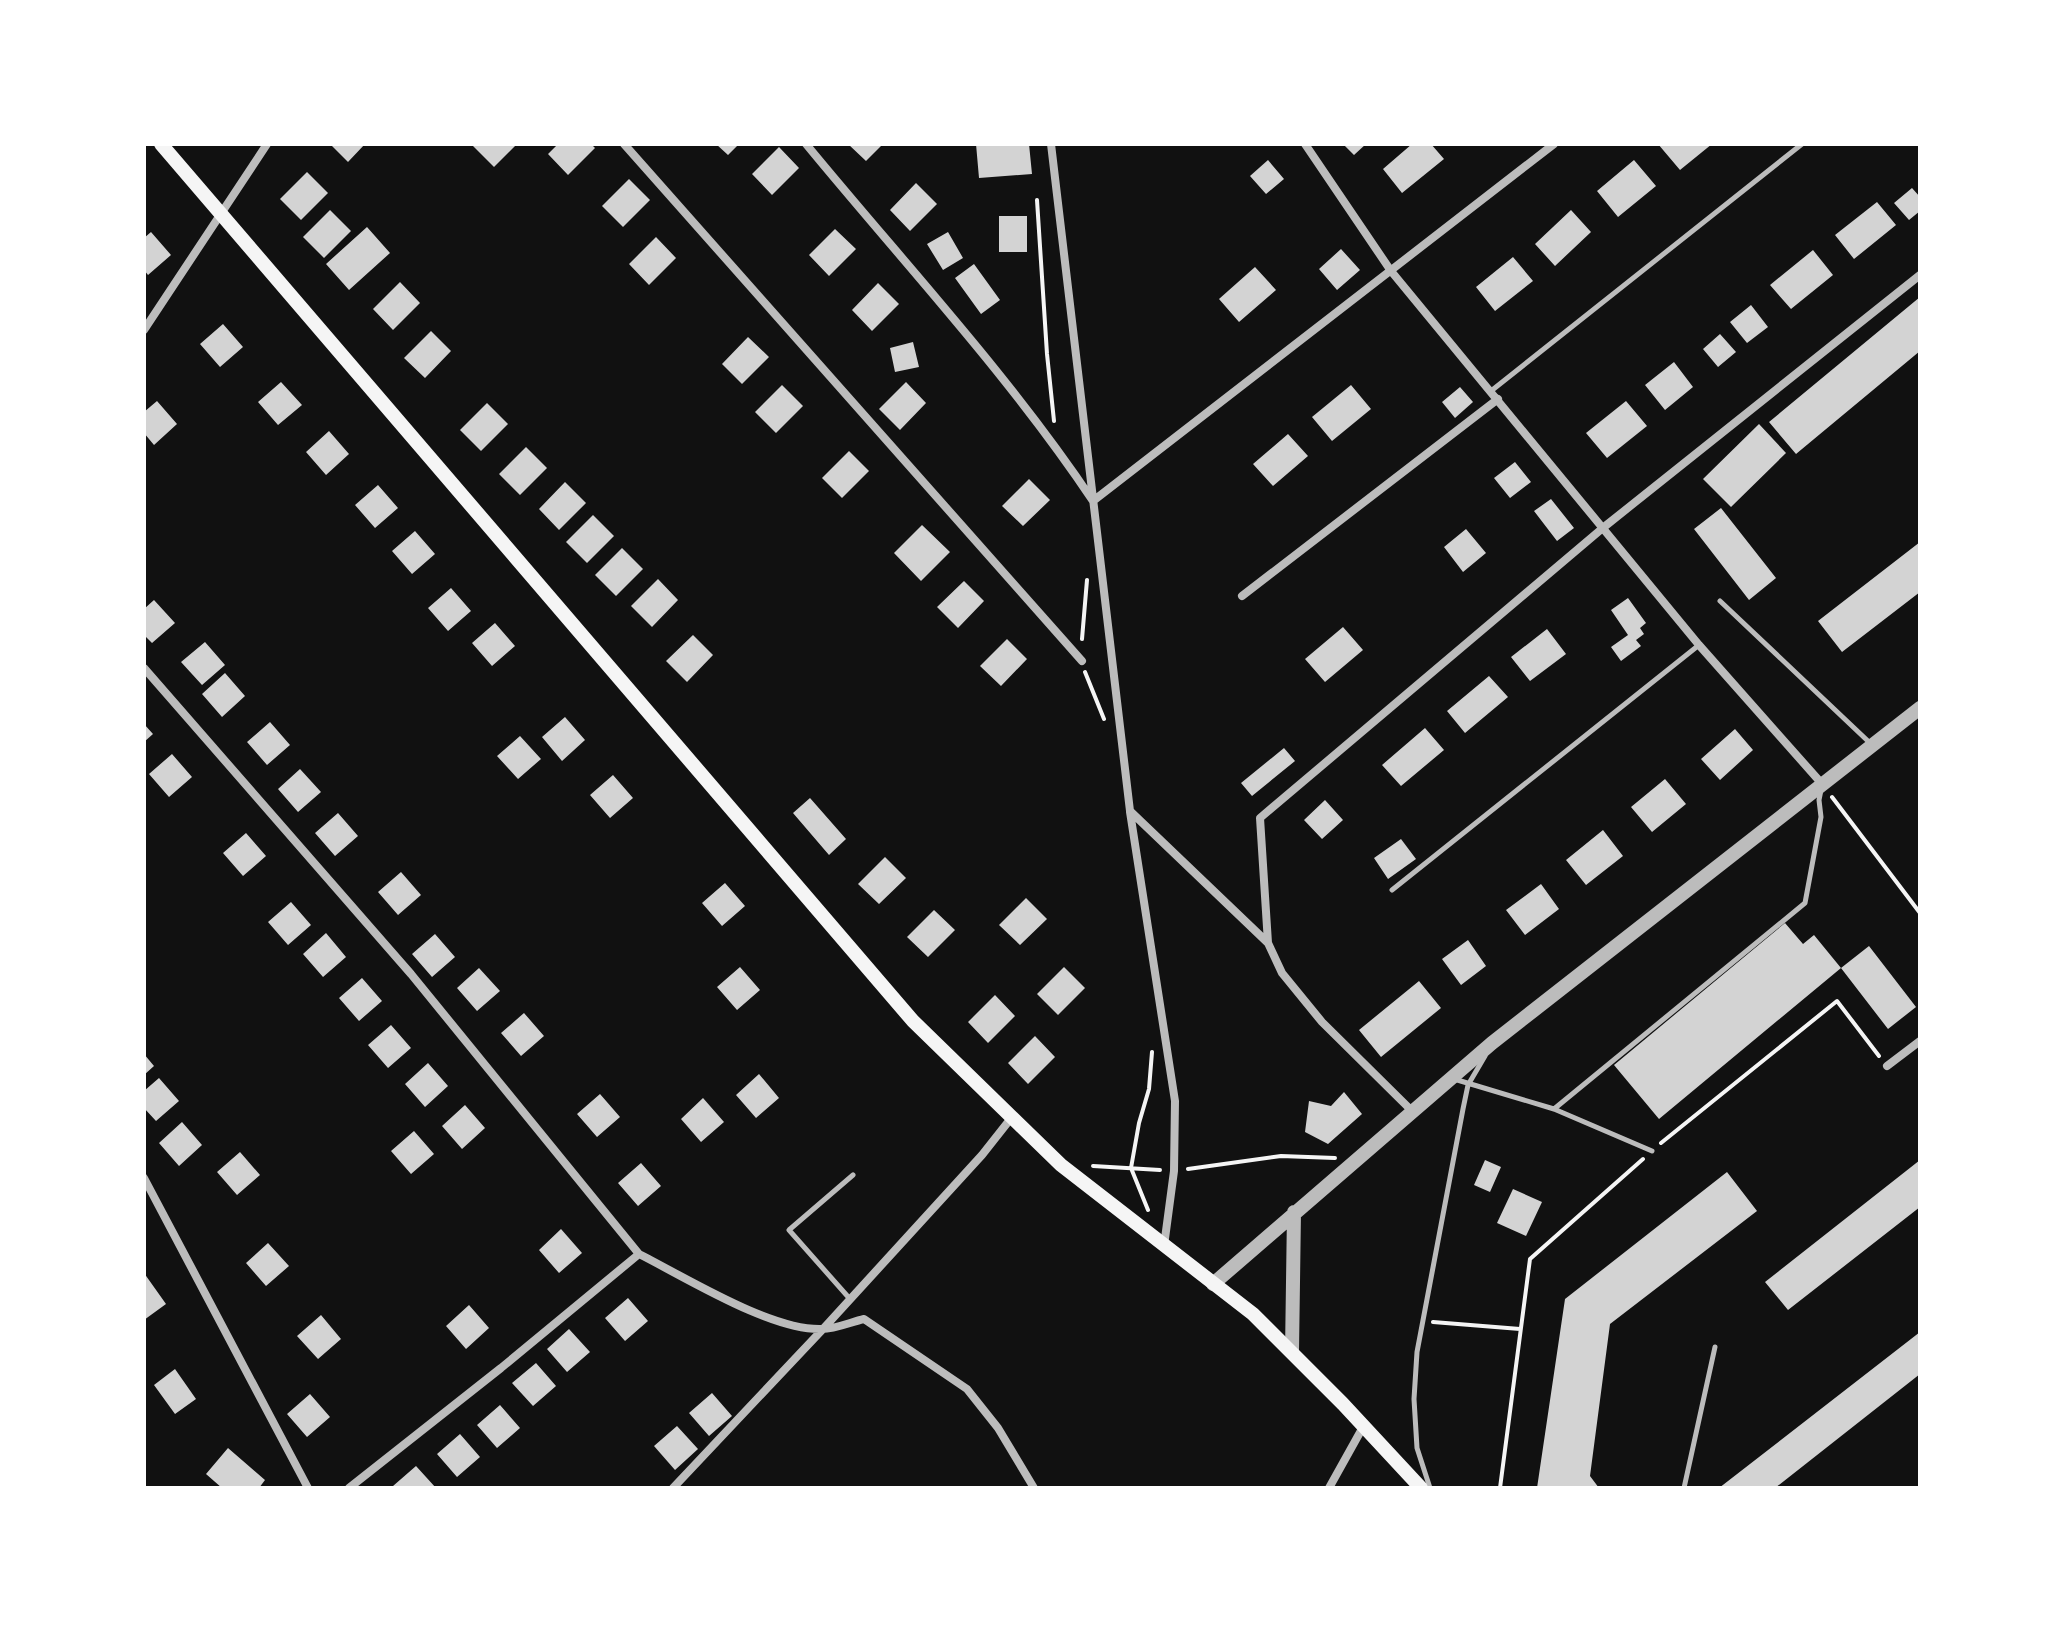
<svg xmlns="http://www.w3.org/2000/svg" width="2064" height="1632" viewBox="0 0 2064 1632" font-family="'Exo 2',sans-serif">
	<rect width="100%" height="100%" fill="#111"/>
	<path fill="#d3d3d3" d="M330,144H365L348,162Z
		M475,144H517L494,167L473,146Z
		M558,144H591L595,148L568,175L548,154Z
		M716,144H739L728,155Z
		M848,144H883L866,161Z
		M976,144H1029L1032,174L979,178Z
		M1343,144H1366L1354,155Z
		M1412,144H1431L1444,159L1402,193L1383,169Z
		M1658,144H1712L1680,170Z
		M779,147L799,168L772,195L752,174Z
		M1268,160L1284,179L1266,194L1250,176Z
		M1634,160L1656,186L1618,217L1597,191Z
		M307,172L328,193L301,220L280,199Z
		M629,179L650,200L623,227L602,206Z
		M916,183L937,204L910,231L890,210Z
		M1912,188L1920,197V211L1909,220L1894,203Z
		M1877,202L1896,225L1854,259L1835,235Z
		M330,210L351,231L324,258L303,237Z
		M1571,210L1591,232L1555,266L1535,244Z
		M999,216H1027V252H999Z
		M367,227L390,253L349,290L326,264Z
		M835,229L856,249L829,276L809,255Z
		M151,232L171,255L148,275L144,270V238Z
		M948,232L963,258L943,270L927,244Z
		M656,237L676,258L649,285L629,264Z
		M1341,249L1360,270L1337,290L1319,269Z
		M1813,250L1833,275L1791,309L1770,285Z
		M1513,257L1533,281L1495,311L1476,287Z
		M974,264L1000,300L981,314L955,278Z
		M1255,267L1276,290L1239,322L1219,299Z
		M400,282L420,303L393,330L373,309Z
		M878,283L899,304L872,331L852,310Z
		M1920,297V351L1796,454L1769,422Z
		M1751,305L1768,327L1747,343L1730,322Z
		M223,324L243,347L220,367L200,344Z
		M431,331L451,351L425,378L404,358Z
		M1720,334L1736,352L1718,367L1703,349Z
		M748,337L769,357L742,384L722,364Z
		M913,342L919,367L895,372L890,348Z
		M1674,362L1693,387L1665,410L1645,385Z
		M281,382L302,405L278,425L258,402Z
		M906,382L926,403L900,430L879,409Z
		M782,385L803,406L776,433L755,412Z
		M1351,385L1371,409L1332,441L1312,417Z
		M1460,387L1473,402L1455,418L1442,402Z
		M157,401L177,424L154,445L144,433V412Z
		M1626,401L1647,426L1607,458L1586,433Z
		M487,403L508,424L481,451L460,430Z
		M1759,424L1786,453L1731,507L1703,479Z
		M329,431L349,454L326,475L306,452Z
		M1288,434L1308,456L1273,486L1253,464Z
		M526,447L547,468L520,495L499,474Z
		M849,451L869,471L842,498L822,478Z
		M1515,462L1531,482L1510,498L1494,478Z
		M1029,479L1050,500L1023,526L1002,506Z
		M565,482L586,503L559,530L539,509Z
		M378,485L398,508L375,528L355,505Z
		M1551,499L1574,528L1557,541L1534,511Z
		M1721,508L1776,578L1749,600L1694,529Z
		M593,515L614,536L587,563L566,542Z
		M922,525L950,552L921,581L894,553Z
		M1466,529L1486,553L1463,572L1444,547Z
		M415,531L435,554L412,574L392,551Z
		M1920,542V592L1842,652L1818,621Z
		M622,548L643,569L616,596L595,575Z
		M658,579L678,600L652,627L631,606Z
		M964,581L984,601L958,628L937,607Z
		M451,588L471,611L448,631L428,608Z
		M1628,598L1646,623L1640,628L1644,634L1636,640L1641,646L1621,661L1611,647L1628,635L1611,610Z
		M154,600L175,623L152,643L144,635V609Z
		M495,623L515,646L492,666L472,643Z
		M1343,627L1363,650L1325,682L1305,659Z
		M1547,629L1566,654L1530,681L1511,657Z
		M693,635L713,655L687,682L666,661Z
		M1007,639L1027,659L1001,686L980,666Z
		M205,642L225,665L202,685L181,662Z
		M225,673L245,696L222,717L202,694Z
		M1489,676L1508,697L1465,733L1447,711Z
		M565,717L585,740L562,761L542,737Z
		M270,722L290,745L267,765L247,742Z
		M144,724L153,734L144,742Z
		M1425,728L1444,750L1401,786L1382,765Z
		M1735,729L1753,750L1720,780L1701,759Z
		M520,736L541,759L518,779L497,756Z
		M1284,748L1295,761L1252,796L1241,783Z
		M172,754L192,777L169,797L149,774Z
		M300,769L321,792L298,812L278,789Z
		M613,775L633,798L610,818L590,795Z
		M1665,779L1686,804L1652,832L1631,807Z
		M810,798L846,839L829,855L793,813Z
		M1325,800L1343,820L1322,839L1304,820Z
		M338,813L358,836L335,856L315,833Z
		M1603,830L1623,856L1586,885L1566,860Z
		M246,833L266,856L243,876L223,853Z
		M1401,839L1416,859L1388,879L1374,858Z
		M885,857L906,878L879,904L858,884Z
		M401,872L421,895L398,915L378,892Z
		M725,883L745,906L722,926L702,903Z
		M1541,884L1559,909L1525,935L1506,910Z
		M1026,898L1047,919L1020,945L999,925Z
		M291,902L311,925L288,945L268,922Z
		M934,910L955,930L928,957L907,937Z
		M1785,923L1803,944L1814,935L1841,968L1659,1119L1614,1065Z
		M326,933L346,957L323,977L303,954Z
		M435,934L455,957L432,977L412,954Z
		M1468,940L1486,966L1461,985L1442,959Z
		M1869,946L1916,1007L1888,1029L1841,968Z
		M740,967L760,990L737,1010L717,987Z
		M1064,967L1085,988L1058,1015L1037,994Z
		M479,968L500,991L477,1011L457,988Z
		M362,978L382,1001L359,1021L339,998Z
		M1419,981L1441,1008L1381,1057L1359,1030Z
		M995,995L1015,1016L988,1043L968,1022Z
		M524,1013L544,1036L521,1056L501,1033Z
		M391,1025L411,1048L388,1068L368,1045Z
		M1035,1036L1055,1057L1028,1084L1008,1063Z
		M144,1054L154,1066L144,1075Z
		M428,1063L448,1086L425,1107L405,1084Z
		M759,1074L779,1098L756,1118L736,1095Z
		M159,1078L179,1101L156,1121L144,1108V1091Z
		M1344,1092L1362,1114L1328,1144L1305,1132L1309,1101L1331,1106Z
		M600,1094L620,1117L597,1137L577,1114Z
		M703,1098L724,1122L701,1142L681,1119Z
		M465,1105L485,1128L462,1149L442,1126Z
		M182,1122L202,1145L179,1166L159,1143Z
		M414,1131L434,1154L411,1174L391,1151Z
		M240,1152L260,1175L237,1195L217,1172Z
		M1485,1160L1501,1167L1490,1192L1474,1185Z
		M1920,1160V1207L1788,1310L1765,1282Z
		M641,1163L661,1186L638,1206L618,1183Z
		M1727,1172L1757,1211L1610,1324L1590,1476L1599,1488H1537L1565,1299Z
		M1513,1189L1542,1202L1526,1236L1497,1223Z
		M561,1229L582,1253L559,1273L539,1250Z
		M268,1243L289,1266L266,1286L246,1263Z
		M144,1273L166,1304L144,1320Z
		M628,1298L648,1321L625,1341L605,1318Z
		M469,1305L489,1328L466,1349L446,1326Z
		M321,1315L341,1339L318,1359L297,1336Z
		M569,1329L590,1352L567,1372L547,1349Z
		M1920,1332V1374L1775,1488H1719Z
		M536,1363L556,1386L533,1406L512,1383Z
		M175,1369L196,1399L175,1414L154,1385Z
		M712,1393L732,1416L709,1436L689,1413Z
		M310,1394L330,1417L307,1437L287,1414Z
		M500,1405L520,1428L497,1448L477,1425Z
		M677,1426L698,1449L675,1470L654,1446Z
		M460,1434L480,1457L457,1477L437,1454Z
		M228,1448L265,1480L259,1488H222L206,1474Z
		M416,1466L436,1488H395L393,1486Z"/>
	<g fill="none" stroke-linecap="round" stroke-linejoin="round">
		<path stroke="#f5f5f5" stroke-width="4" d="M1037,200L1047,354L1054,421
			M1082,639L1087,580
			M1085,672L1104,719
			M1832,797L1920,913
			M1661,1143L1837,1001L1879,1056
			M1093,1166L1160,1170
			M1188,1169L1281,1156L1335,1158
			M1148,1210L1131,1168L1139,1123L1149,1089L1152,1052
			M1433,1322L1520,1329
			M1500,1488L1530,1259L1643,1159"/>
		<path stroke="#bcbcbc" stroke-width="5" d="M1491,391L1802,144
			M1720,601L1870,743
			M1392,890L1699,645
			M1454,1079L1554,1109L1652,1151
			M1554,1109L1805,903L1821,817L1819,800L1821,790
			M850,1299L789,1230L853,1175
			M1430,1488L1417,1448L1414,1399L1417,1352L1463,1109L1468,1085L1485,1056
			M1684,1488L1715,1347"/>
		<path stroke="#bcbcbc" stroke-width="8" d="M624,144L1082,661
			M806,144C903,262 1008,374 1093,501L1554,144
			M1051,144L1130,811L1268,943
			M1305,144L1391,271L1699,645L1823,785
			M144,330L267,144
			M1242,596L1498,399
			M144,668L411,974L639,1254
			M1130,812L1175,1101L1174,1171L1164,1246
			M1887,1066L1920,1041
			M1412,1111L1322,1022L1282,973L1268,943L1260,818L1604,527L1920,275
			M144,1178L308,1488
			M349,1488L501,1368L639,1254C685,1277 771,1331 822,1329C835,1329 851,1322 864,1319L967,1389L998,1428L1034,1488
			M673,1488L823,1329L982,1155L1012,1117
			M1329,1488L1363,1427"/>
		<path stroke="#bcbcbc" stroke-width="14" d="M1213,1284L1492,1043L1920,708
			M1292,1352L1294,1212"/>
		<path stroke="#f5f5f5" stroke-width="14" d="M161,144L913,1021L1061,1165L1253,1314L1343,1404L1421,1488"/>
	</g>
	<rect width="2064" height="1632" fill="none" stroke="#ffffff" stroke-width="292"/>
</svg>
